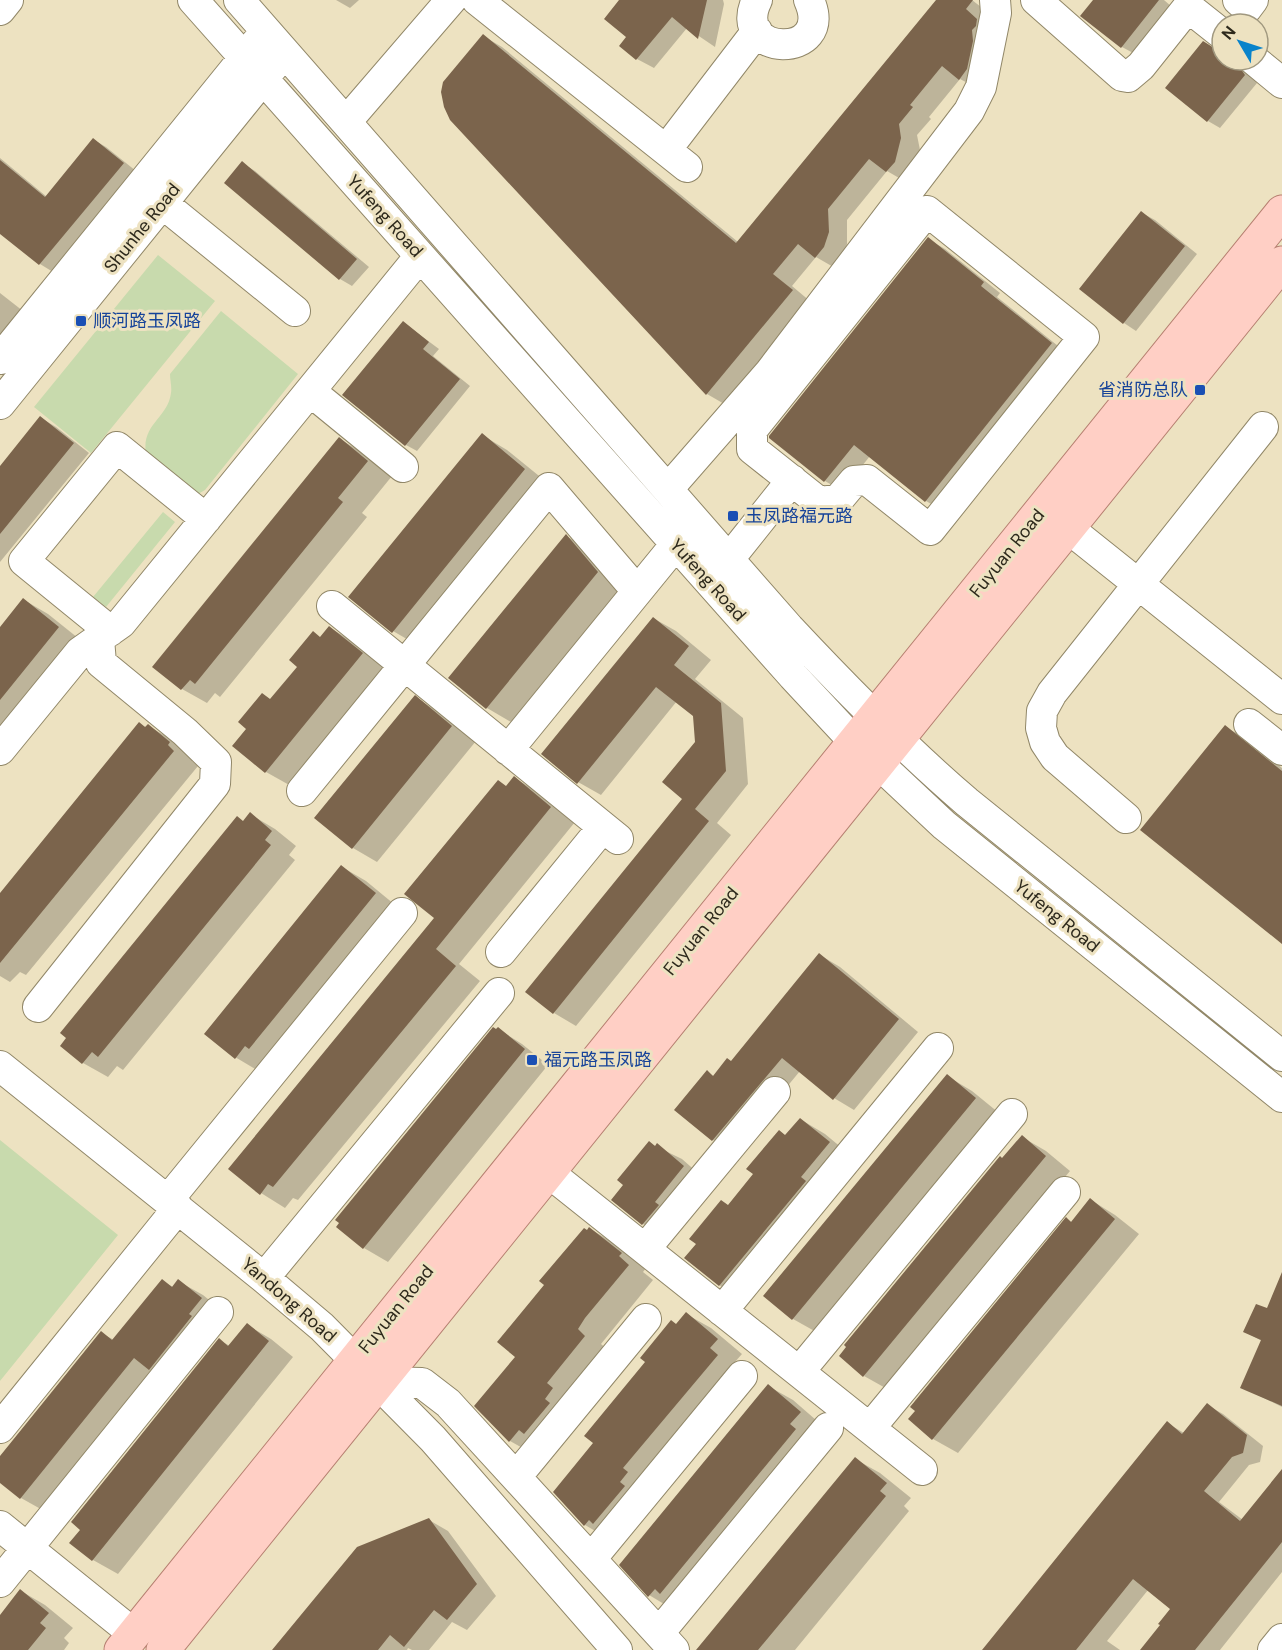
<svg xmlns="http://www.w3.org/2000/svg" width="1282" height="1650" viewBox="0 0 1282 1650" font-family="'DM Sans','Noto Sans SC',sans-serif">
	<rect width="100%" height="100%" fill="#ede2c1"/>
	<path fill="#c8daad" d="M158,255L215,301L91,453L34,407Z
		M221,311L298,374L205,490L198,494L146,454C141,424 168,418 171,393C172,387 170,380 170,374Z
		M163,512L175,522L106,607L93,597Z
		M0,1140L118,1235L0,1381Z"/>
	<path fill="#0003" d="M336,0H359L350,8Z
		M621,0H723L724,4L715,47L687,28L654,68L637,59L628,37Z
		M938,0H972L990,14L979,89L960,79L929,117L931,119L917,135L920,150L914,173L906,182L887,171L847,220V244L843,258L835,268L816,257L792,286L811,302L726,405L707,394L452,120L483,36L502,47L738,242Z
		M1095,0H1164L1172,7L1135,54L1122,47Z
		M1222,54V60H1230L1251,74L1257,83L1220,128L1208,121Z
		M94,140L106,147L136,171L53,272L40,264L0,231V158L47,197Z
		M242,163L255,171L369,267L352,286L340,279Z
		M1142,213L1155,220L1197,254L1136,331L1124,323Z
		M928,239L945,249L1000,293L997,297L1068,354L943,511L926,501L870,456L842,491L825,481L771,438Z
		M0,293L23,311L0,341Z
		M404,323L439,349L433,356L470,386L417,451L406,445L345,395Z
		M41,418L56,427L89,453L0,562V468Z
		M482,435L507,450L549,484L417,645L393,631Z
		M339,439L364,453L392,476L362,513L367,517L220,697L215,693L207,703L182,689L154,666Z
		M566,536L591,550L622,587L511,722L487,708L450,678Z
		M24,600L48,614L83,642L0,744V629Z
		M653,618L676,631L711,660L695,679L743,718L748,784L717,823L731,835L576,1026L554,1013L684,799L696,742L694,715L677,701L601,795L578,782L543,754Z
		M330,628L354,642L386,668L291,786L266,772L234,746L248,728L262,694L271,700Z
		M415,697L439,712L476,741L377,862L353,848L316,818Z
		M140,724L147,728L148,726L173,740L194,758L192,761L198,766L26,975L20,972L10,982L0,976V895Z
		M1225,727L1245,738L1282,768V942Z
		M514,778L539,792L575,822L459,964L480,981L298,1200L293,1198L285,1208L261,1193L436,918L507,787Z
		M250,814L275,829L296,846L289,855L295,860L123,1070L117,1066L108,1077L83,1063L62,1046Z
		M342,867L366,881L400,909L260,1072L235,1057Z
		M820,955L840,967L918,1032L854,1110L834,1098L800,1071L733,1152L713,1140L707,1072L715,1077L732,1062Z
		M498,1029L522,1044L548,1065L388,1262L364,1248Z
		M947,1076L972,1091L999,1113L818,1333L793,1319L765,1296Z
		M800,1119L825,1134L854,1158L744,1299L719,1285L729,1206L755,1174L779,1131L786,1136Z
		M1022,1137L1046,1151L1070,1171L889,1390L864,1376Z
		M649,1143L682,1159L707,1181L668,1238L643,1224L613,1200L625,1184Z
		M1091,1200L1115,1215L1139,1234L958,1453L933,1439L910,1419L1067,1219L1073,1223Z
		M590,1229L614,1243L646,1268L643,1272L653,1280L601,1344L609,1351L535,1455L510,1441L476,1406L517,1356Z
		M1282,1276V1407L1242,1387L1262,1341L1245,1332L1267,1310Z
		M162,1281L173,1287L178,1281L203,1295L225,1313L46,1512L21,1498L0,1481V1458L101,1333L114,1340Z
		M686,1314L711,1328L742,1354L734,1363L742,1370L609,1539L585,1525L555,1492L595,1443Z
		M247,1325L271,1339L293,1357L118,1574L93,1560L82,1529L219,1340L230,1346Z
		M768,1386L793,1400L824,1427L674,1610L649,1595Z
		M1207,1405L1223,1414L1263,1446L1260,1462L1249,1465L1219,1502L1243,1520L1282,1473V1572L1220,1650H1142L1162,1625L1172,1609L1148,1590L1107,1641L1120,1650H988L1167,1423L1184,1433Z
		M855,1459L880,1473L911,1498L904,1506L909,1511L795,1650H698Z
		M429,1520L448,1531L496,1596L467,1630L452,1622L429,1650H412L408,1648L407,1650H274Z
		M21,1591L45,1605L73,1628L64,1638L69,1643L64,1650H0V1617Z"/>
	<path fill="#7b644c" d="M619,0H707L698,39L672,17L636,60L619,46L626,37L604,19Z
		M936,0H973L966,9L977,19L976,26L972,30L973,41L967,69L959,80L942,66L910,105L913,107L899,124L901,138L895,162L886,172L869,159L828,209L829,232L824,247L815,258L798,244L773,274L793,290L706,395L450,120L444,107L441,92L443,82L483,34L736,243Z
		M1093,0H1159L1121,48L1080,16Z
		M1203,41L1222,53V60H1231L1238,65L1245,75L1207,122L1165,88Z
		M93,138L124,163L39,265L0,234V160L45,197Z
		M242,161L357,259L339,280L224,183Z
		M1141,211L1185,246L1123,324L1079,289Z
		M928,237L984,282L981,286L1052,343L925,502L854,445L824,482L769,438V436Z
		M403,321L429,342L423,349L460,379L405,446L342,395Z
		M40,416L74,443L0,534V466Z
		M482,433L525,469L392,633L348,597Z
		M339,437L368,461L338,498L343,502L195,684L190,680L181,690L152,667Z
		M566,534L598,572L486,709L448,678Z
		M23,598L59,627L0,700V627Z
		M653,617L689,646L674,665L721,703L726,771L695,809L709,821L553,1014L525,992L682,799L662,782L695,742L693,716L656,687L577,784L541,754Z
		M329,626L363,653L265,773L232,746L246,729L238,722L262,693L270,699L297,667L289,660L313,631L320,637Z
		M415,695L452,726L352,849L314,818Z
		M139,722L145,727L148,724L170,742L168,745L174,751L0,963V893Z
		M1225,725L1282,771V944L1140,830Z
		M514,776L551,807L436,949L456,966L273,1187L268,1184L260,1195L228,1169L434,918L404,894L498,780L506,786Z
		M250,812L272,831L265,840L271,845L98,1057L92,1052L82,1064L60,1046L66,1038L60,1033L237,816L243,821Z
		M341,865L376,893L249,1049L245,1046L235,1059L204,1034Z
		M819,953L899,1019L833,1100L782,1058L712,1141L674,1110L707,1070L713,1076L727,1058L731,1061Z
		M493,1027L496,1029L498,1027L525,1049L363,1249L336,1227L339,1223L335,1220Z
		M947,1074L976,1098L792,1320L763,1296Z
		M800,1118L830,1142L801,1177L806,1181L719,1286L684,1258L696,1244L689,1239L721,1200L728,1205L753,1174L746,1169L779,1130L785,1135Z
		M1022,1135L1046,1156L863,1377L839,1356L846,1347L844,1345L1000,1156L1002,1158Z
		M649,1141L655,1146L657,1143L684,1166L655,1202L659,1205L642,1225L611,1200L623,1185L617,1180Z
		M1090,1198L1115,1219L932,1440L908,1419L915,1411L910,1407L1066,1217L1071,1222Z
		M589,1227L622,1253L619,1256L629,1265L585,1318L578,1329L585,1336L547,1383L553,1388L545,1399L550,1403L524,1434L519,1430L509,1442L474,1406L515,1357L497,1342L544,1285L539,1281L584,1228L587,1230Z
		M1282,1272V1406L1240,1388L1261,1340L1243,1332L1256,1304L1267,1308Z
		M162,1279L172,1287L178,1279L202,1298L189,1314L192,1316L149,1370L134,1358L20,1499L0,1483V1456L101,1331L112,1340Z
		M686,1312L718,1339L710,1348L718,1355L623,1468L628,1472L620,1482L625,1486L593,1524L589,1520L584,1526L553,1492L593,1443L584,1436L645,1362L640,1358L671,1320L676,1324Z
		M247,1323L269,1341L92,1561L69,1543L80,1530L71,1522L219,1338L228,1346Z
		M768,1384L801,1412L790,1424L796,1429L660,1594L655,1589L648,1597L619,1565Z
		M1207,1403L1247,1435L1243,1453L1232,1457L1204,1491L1240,1521L1282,1469V1542L1195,1650H1140L1160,1625L1158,1624L1170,1609L1133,1579L1076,1650H982L1167,1421L1182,1434Z
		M855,1457L887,1483L880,1491L886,1496L852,1537L758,1650H696Z
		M429,1518L477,1584L447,1620L434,1610L404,1647L390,1635L378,1650H272L357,1547Z
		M20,1589L49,1613L40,1623L46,1628L28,1650H0V1615Z"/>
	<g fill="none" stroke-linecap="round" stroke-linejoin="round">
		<defs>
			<path id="minor" d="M193,0L793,676L848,735L944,825L1282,1097
				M239,0L789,628C846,689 904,748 967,802L1282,1056
				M477,0L687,167
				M757,0C729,57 836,61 809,0
				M1036,0L1122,76L1128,77L1141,66L1188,7L1222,34
				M1238,0L1247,8L1253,0
				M0,10L8,0
				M1254,60L1282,83
				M346,122L451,0
				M666,150L757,31
				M162,203L295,311
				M927,211L1084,337L930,530L867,480L854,481L838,500L819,502L752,449V430Z
				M0,359L256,43
				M310,391L403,467
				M0,404L275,64
				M668,489L770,372L969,111L981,87L996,13L995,0
				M1068,528L1282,699
				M729,559L792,480
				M332,606L618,839
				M110,631L24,561L117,447L206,519
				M1249,724L1282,750
				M0,750L80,652L121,623L420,256
				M508,750L676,544
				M302,791L549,488L637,591
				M1126,818L1055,757L1045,742L1041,728L1042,711L1052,693L1263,427
				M501,952L603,827
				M38,1007L215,784L216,762L185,732L101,663L99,639
				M0,1066L264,1278L322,1327L433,1439L617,1650
				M548,1172L922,1470
				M168,1200L402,913
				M645,1249L775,1092
				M264,1278L499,993
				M722,1311L938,1048
				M799,1372L1012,1114
				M379,1382L422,1383L448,1403L674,1650
				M0,1428L178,1208
				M870,1428L1065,1192
				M516,1477L646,1319
				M0,1526L134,1634
				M591,1559L742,1376
				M0,1582L218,1312
				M659,1633L828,1428
				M1273,1650L1282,1639"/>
			<path id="major" d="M121,1650L1282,212
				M163,1650L1282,263"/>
		</defs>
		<use href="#minor" stroke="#918768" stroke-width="32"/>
		<use href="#major" stroke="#b68071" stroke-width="35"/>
		<use href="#minor" stroke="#fff" stroke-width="30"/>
		<use href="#major" stroke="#ffcfc5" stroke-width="33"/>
	</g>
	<g fill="#1a4fb4" stroke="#ede2c1" stroke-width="2">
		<rect x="75" y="315" width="12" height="12" rx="3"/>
		<rect x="1194" y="384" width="12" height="12" rx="3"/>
		<rect x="727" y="510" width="12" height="12" rx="3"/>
		<rect x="526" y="1054" width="12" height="12" rx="3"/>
	</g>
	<g text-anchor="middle" stroke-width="6" stroke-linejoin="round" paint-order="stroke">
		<g font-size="18" fill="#2d291c" stroke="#ede2c1">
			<text transform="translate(385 216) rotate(48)" y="6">Yufeng Road</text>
			<text transform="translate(142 228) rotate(-51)" y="6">Shunhe Road</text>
			<text transform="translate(1007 553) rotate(-51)" y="6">Fuyuan Road</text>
			<text transform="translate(708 580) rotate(48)" y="6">Yufeng Road</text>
			<text transform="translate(1057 916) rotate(39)" y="6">Yufeng Road</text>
			<text transform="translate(701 931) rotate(-51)" y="6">Fuyuan Road</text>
			<text transform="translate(289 1300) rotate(41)" y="6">Yandong Road</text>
			<text transform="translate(396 1309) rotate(-51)" y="6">Fuyuan Road</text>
		</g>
		<g font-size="18" fill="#164399" stroke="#ede2c1" text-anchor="start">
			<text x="93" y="327">顺河路玉凤路</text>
			<text x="1188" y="396" text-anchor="end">省消防总队</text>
			<text x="745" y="522">玉凤路福元路</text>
			<text x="544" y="1066">福元路玉凤路</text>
		</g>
	</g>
	<g transform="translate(1240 42) rotate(309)"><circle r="28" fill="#ede2c1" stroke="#a0987f" stroke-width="1.5"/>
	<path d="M0-4.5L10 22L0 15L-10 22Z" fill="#0983cb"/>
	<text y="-9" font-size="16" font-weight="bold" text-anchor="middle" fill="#2d291c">N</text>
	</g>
</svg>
